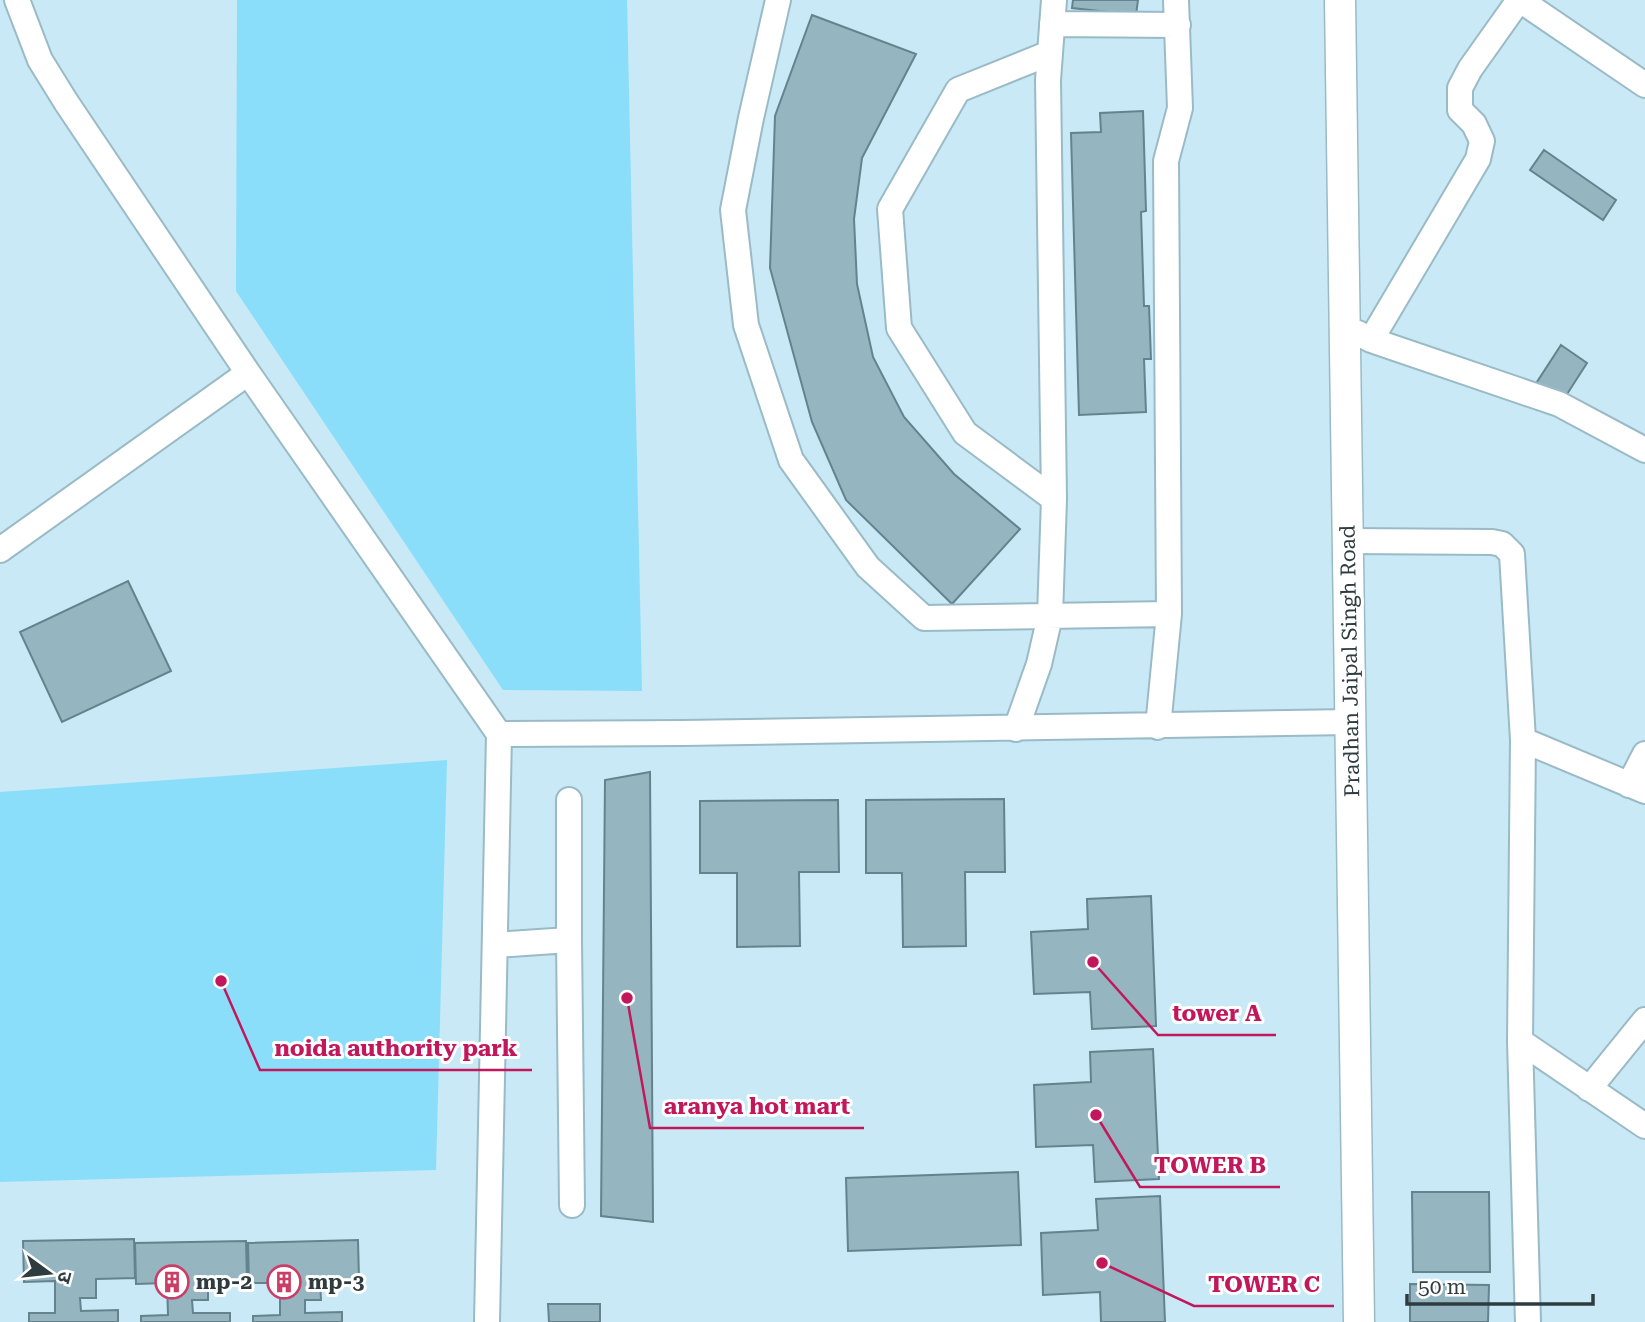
<svg xmlns="http://www.w3.org/2000/svg" width="1645" height="1322" viewBox="0 0 1645 1322" font-family="'Roboto Serif','Noto Sans Devanagari',serif">
	<rect width="100%" height="100%" fill="#c8e9f5"/>
	<path fill="#8adefa" d="M237,0H627L642,691L503,690L236,291Z
		M447,760L436,1170L0,1182V792Z"/>
	<path fill="#95b6c1" stroke="#64838e" stroke-width="2" d="M1073,0H1138L1136,15L1072,8Z
		M812,15L916,54L862,158L854,219L857,284L873,357L904,417L954,474L1020,529L952,604L846,500L812,422L770,268L775,116Z
		M1143,111L1146,211L1141,212L1144,306H1149L1151,359H1144L1146,412L1079,415L1071,133L1101,132L1100,113Z
		M1544,150L1616,200L1603,220L1530,170Z
		M1561,345L1587,363L1562,402L1535,385Z
		M128,581L171,671L62,722L20,632Z
		M650,772L653,1222L601,1216L605,780Z
		M1004,799L1005,872H965L966,946L903,947L902,873H866V800Z
		M838,800L839,872H799L800,946L737,947V873H700V801Z
		M1151,896L1156,1026L1092,1029L1090,992L1034,994L1031,932L1088,929L1087,899Z
		M1153,1049L1159,1179L1095,1182L1093,1145L1036,1147L1034,1085L1091,1082L1090,1052Z
		M1018,1172L1021,1245L848,1251L846,1178Z
		M1412,1192H1489L1490,1272H1413Z
		M1160,1196L1165,1322H1101L1100,1292L1043,1295L1041,1233L1098,1230L1096,1199Z
		M134,1239L135,1278L96,1279V1298H80L81,1311L118,1310V1322H29V1313H55V1281L24,1282L23,1241Z
		M358,1240L359,1280L320,1281L321,1300H305V1313L342,1312V1322H253V1316L280,1315V1283H249L248,1243Z
		M246,1241L247,1280L208,1281V1300H192L193,1313H230V1322H141V1316L168,1315L167,1283L136,1284L135,1243Z
		M1410,1284L1489,1285L1488,1322H1410Z
		M548,1304H600V1322H549Z"/>
	<g fill="none" stroke-linecap="round" stroke-linejoin="round">
		<defs>
			<path id="minor" d="M17,0L40,60L66,102L248,373L499,734L487,1322
				M778,0L751,118L733,210L746,325L791,460L868,567L924,618L1169,614L1166,161L1180,108L1176,0
				M1520,0L1645,85
				M1052,24L1178,25
				M1050,53L958,90L890,209L899,328L965,433L1054,499
				M1358,333L1371,340L1559,404L1645,450
				M1371,340L1478,159L1482,141L1474,124L1460,110V88L1470,69L1519,0
				M1348,541L1492,542L1502,544L1512,554L1523,740L1520,1041L1528,1322
				M0,550L248,373
				M1158,727L1169,614
				M1016,729L1039,664L1050,616L1054,499L1048,80L1054,0
				M499,734L683,733L1351,722
				M1523,740L1645,791
				M1629,785L1645,754
				M569,800V940
				M495,945L569,940L572,1205
				M1520,1041L1645,1126
				M1589,1089L1645,1020"/>
			<path id="tertiary" d="M1340,0L1359,1322"/>
		</defs>
		<use href="#minor" stroke="#9abbc6" stroke-width="28"/>
		<use href="#tertiary" stroke="#9abbc6" stroke-width="33"/>
		<use href="#minor" stroke="#fff" stroke-width="24"/>
		<use href="#tertiary" stroke="#fff" stroke-width="30"/>
	</g>
	<defs>
		<symbol id="building-ring" viewBox="-11 -11 22 22"><circle r="9.5" fill="#fff" stroke="#cb3d66" stroke-width="1.5"/><path d="M-4-6H4V6H1V3H-1V6H-4ZM-2.5-4.3h1.7v1.8h-1.7ZM.8-4.3h1.7v1.8H.8ZM-2.5-1h1.7V.8h-1.7ZM.8-1h1.7V.8H.8Z" fill="#cb3d66"/></symbol>
	</defs>
	<g fill-rule="evenodd">
		<use href="#building-ring" x="153" y="1263" width="38" height="38"/>
		<use href="#building-ring" x="265" y="1263" width="38" height="38"/>
	</g>
	<g text-anchor="middle" stroke-width="6" stroke-linejoin="round" paint-order="stroke">
		<g font-size="21" fill="#2e3c40" stroke="#fff">
			<text transform="translate(1350 661) rotate(-91)" y="7">Pradhan Jaipal Singh Road</text>
		</g>
		<g font-size="21" font-weight="bold" fill="#2e3c40" stroke="#fff" text-anchor="start">
			<text x="196" y="1289">mp-2</text>
			<text x="308" y="1289">mp-3</text>
		</g>
	</g>
	<path fill="none" stroke="#c2185b" stroke-width="2.5" d="M1093 962L1158 1035H1276M221 981L260 1070H532M627 998L650 1128H864M1096 1115L1140 1187H1280M1102 1263L1194 1306H1334"/>
	<g fill="#c2185b" stroke="#fff" stroke-width="2.5">
		<circle cx="1093" cy="962" r="7"/>
		<circle cx="221" cy="981" r="7"/>
		<circle cx="627" cy="998" r="7"/>
		<circle cx="1096" cy="1115" r="7"/>
		<circle cx="1102" cy="1263" r="7"/>
	</g>
	<g font-size="23" text-anchor="middle" font-weight="bold" fill="#c2185b" stroke="#fff" stroke-width="6" stroke-linejoin="round" paint-order="stroke">
		<text x="1217" y="1021">tower A</text>
		<text x="396" y="1056">noida authority park</text>
		<text x="757" y="1114">aranya hot mart</text>
		<text x="1210" y="1173">TOWER B</text>
		<text x="1264" y="1292">TOWER C</text>
	</g>
	<g transform="translate(49 1273) rotate(105)" stroke="#ffffff" stroke-width="5" paint-order="stroke">
	<path d="M0-5L12 26L0 18L-12 26Z" fill="#2e3c40"/>
	<text y="-10" font-size="19" font-weight="bold" text-anchor="middle" fill="#2e3c40">उ</text>
	</g>
	<path d="M1407 1294v10h186v-10" fill="none" stroke="#2e3c40" stroke-width="3.5"/>
	<text x="1418" y="1294" font-size="21" fill="#2e3c40" stroke="#ffffff" stroke-width="5" paint-order="stroke">50 m</text>
</svg>
